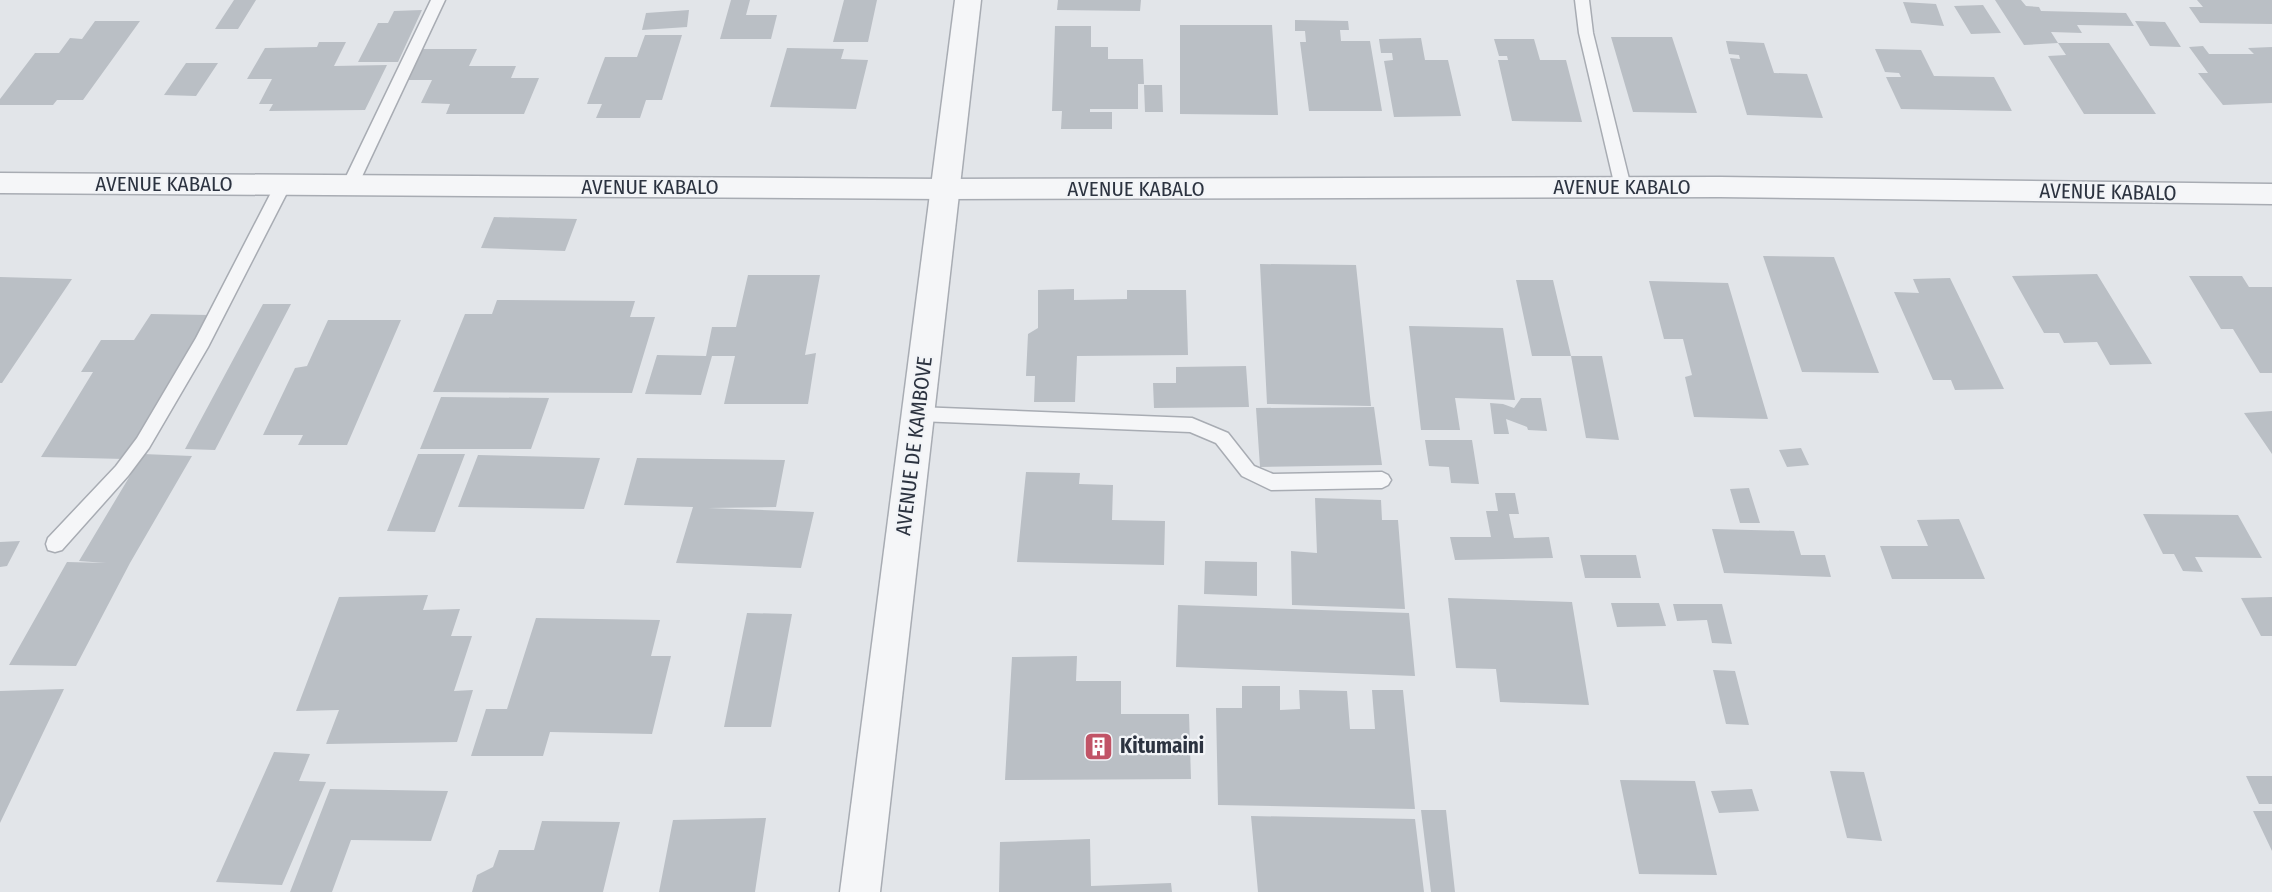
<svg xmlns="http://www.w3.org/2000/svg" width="2272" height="892" viewBox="0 0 2272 892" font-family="'Fira Sans Condensed',sans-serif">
	<rect width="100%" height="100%" fill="#e2e5e9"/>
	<path fill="#babfc5" d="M234,0H256L238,29H215Z
		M731,0H750L746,15H777L771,39H720Z
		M844,0H877L868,42H833Z
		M1058,0H1141L1140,11L1057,10Z
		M1995,0H2021L2026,6L2039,7L2041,11L2126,13L2134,26L2077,25L2082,33L2051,32L2058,43H2109L2156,114H2084L2048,56L2066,55L2058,43L2024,45Z
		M2197,0H2272V24L2200,23L2189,7H2203Z
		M1903,2L1936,4L1944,26L1911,23Z
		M1983,5L2001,33L1971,34L1954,6Z
		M422,10L398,62H358L378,23H388L394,11Z
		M689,10L687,27L642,30L646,13Z
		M1295,20L1348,21L1349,30H1340L1341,41H1370L1382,111H1309L1300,42H1306L1305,31H1295Z
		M95,21H140L83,100H57L53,105H0V99L35,53H59L70,38L82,39Z
		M2135,21L2165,22L2181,47L2150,46Z
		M1180,25H1272L1278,115L1180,114Z
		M1055,26H1091V47H1108V59H1143L1144,84H1138V109H1090V112H1112V129H1061L1062,111H1052Z
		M645,35H682L662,100H646L640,118H596L602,104H587L605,57H637Z
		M1611,37H1672L1697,113L1633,112Z
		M1421,38L1425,60H1448L1461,116L1394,117L1384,61L1393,60L1392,53H1381L1379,39Z
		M1494,39H1534L1540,60H1566L1582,122L1512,121L1498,60H1508L1507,56H1499Z
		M1726,41L1764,43L1774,73L1807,74L1823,118L1747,115L1730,58L1740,59L1739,55L1729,54Z
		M319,42H346L334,66L387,65L365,110L269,111L273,104H259L272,79H247L265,48L317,47Z
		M2203,46L2209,54H2254L2248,48L2272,47V103L2223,105L2198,73H2208L2189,47Z
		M787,48L844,49L841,59L868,60L856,109L770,107Z
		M421,49H477L469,66H516L511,78H539L524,114H446L450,104L421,103L432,80H405Z
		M1875,49L1921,50L1934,76L1994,77L2012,111L1901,109L1886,77H1901L1899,73L1885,72Z
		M186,63H218L196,96L164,95Z
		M1144,85H1162L1163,112H1145Z
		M494,217L577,219L565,251L481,248Z
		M1763,256L1834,257L1879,373L1802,372Z
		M1260,264L1356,265L1371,406L1267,404Z
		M2097,274L2152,364L2110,365L2097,342L2064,343L2059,333H2044L2012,276Z
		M748,275H820L805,355L816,353L808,404H724L735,356H712L701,395L645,394L657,355L706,356L712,327H736Z
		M2189,276H2242L2249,287H2272V373H2260L2233,329H2221Z
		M0,277L72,279L2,383H0Z
		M1950,278L2004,389L1955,390L1951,380H1933L1894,292L1919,293L1913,279Z
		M1516,280H1553L1571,356H1532Z
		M1649,281L1728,283L1768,419L1694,417L1685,377L1692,375L1683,339H1664Z
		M1074,289V300L1127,299V290H1186L1188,355L1077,356L1075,402H1034L1035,376H1026L1028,334L1038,328V290Z
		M497,300L635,301L630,317H655L632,393L433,392L465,314H492Z
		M263,304H291L215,450L185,449Z
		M151,314L209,315L125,459L41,457L93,372H81L101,340H134Z
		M328,320H401L347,445H298L303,435H263L295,368L307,366Z
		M1409,326L1503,328L1515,400L1455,398L1460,430H1421Z
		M1571,356H1602L1619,440L1586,438Z
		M1246,366L1249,407L1154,408L1153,383H1176V367Z
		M441,397L549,398L531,449H420Z
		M1521,398H1541L1547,431L1528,430L1527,427L1506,419L1509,434H1494L1490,403L1503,404L1514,408Z
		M1374,407L1382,465L1260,467L1256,408Z
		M2272,411V454L2244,413Z
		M1425,440H1472L1479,484L1451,483L1449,467L1429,466Z
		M1801,448L1809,465L1787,467L1779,450Z
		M143,454L192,456L130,563L76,666L9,665L67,562L106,563L79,561Z
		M418,454H465L435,532L387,531Z
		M478,455L600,458L584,509L458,507Z
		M637,458L785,460L776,507L708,508L814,512L801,568L676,563L693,507L624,505Z
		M1026,472L1080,473L1079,484L1113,485L1112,520L1165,521L1164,565L1017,562Z
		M1749,488L1760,523H1740L1730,489Z
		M1495,493H1515L1519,514H1509L1514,538L1549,537L1553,558L1455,560L1450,537H1491L1486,511H1498Z
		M1315,498L1381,500L1382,520H1398L1405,609L1292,605L1291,551L1317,553Z
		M2143,514L2238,515L2262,558L2195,557L2203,572L2183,571L2174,554H2163Z
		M1959,519L1985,579H1892L1880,546H1928L1917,520Z
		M1712,529L1794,531L1801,555H1825L1831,577L1724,573Z
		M20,541L7,566L0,567V542Z
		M1580,555H1636L1641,578H1585Z
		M1205,561L1257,562V596L1204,594Z
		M428,595L423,610L460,609L451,636H472L454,691L473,690L457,742L326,744L339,710L296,711L339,597Z
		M2272,597V636H2261L2241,598Z
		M1448,598L1572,602L1589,705L1500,702L1496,669L1456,668Z
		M1611,603H1659L1666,626L1617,627Z
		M1673,604H1722L1732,644L1712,643L1707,620L1677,621Z
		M1178,605L1409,613L1415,676L1176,667Z
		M747,613L792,614L771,727H724Z
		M536,618L660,620L651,656H671L652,734L550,732L543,756H471L486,709H507Z
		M1077,656L1076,681H1121V714H1189L1191,779L1005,780L1012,657Z
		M1713,670L1735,671L1749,725L1726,724Z
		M1242,686H1280V710L1300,709L1299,690L1347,691L1350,729H1375L1372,690H1403L1415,809L1218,805L1216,708H1242Z
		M64,689L0,823V691Z
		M274,752L310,754L299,781L326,782L282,885L216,882Z
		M1830,771L1864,772L1882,841L1847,838Z
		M2246,776H2272V804H2259Z
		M1620,780L1695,781L1717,875L1639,874Z
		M330,789L448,791L431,841L351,840L332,892H290Z
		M1752,789L1759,811L1719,813L1711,791Z
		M1421,810H1446L1455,892H1431Z
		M2253,811H2272V851Z
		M1251,816L1415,819L1424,892H1258Z
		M766,818L755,892H659L673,820Z
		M542,821L620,822L603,892H472L477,875L493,867L499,850H534Z
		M1090,839L1091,886L1171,883L1172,892H999L1000,842Z"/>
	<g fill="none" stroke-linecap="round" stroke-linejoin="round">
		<defs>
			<path id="service" d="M431,0H445L358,185L355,189H345L342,185Z
				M1575,0H1589L1593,33L1631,187L1628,191H1618L1615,187L1579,33Z
				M283,179L288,181L291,185L208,347L149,448L128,476L62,550L55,552L48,550L46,544L48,538L116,466L137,438L196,338L275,185L278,181Z
				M918,407L1192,418L1228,433L1254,466L1273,474L1382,472L1388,475L1391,480L1388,485L1382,488L1271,490L1242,476L1216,443L1190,432L918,421L912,419L909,414L912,409Z"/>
			<path id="minor" d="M955,0H981L880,892H840Z"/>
			<path id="tertiary" d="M0,173L945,179L1720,177L2272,184V204L1720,197L945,199L0,193Z"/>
		</defs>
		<use href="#service" stroke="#a8acb3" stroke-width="3"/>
		<use href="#minor" stroke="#a8acb3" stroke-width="3"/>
		<use href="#tertiary" stroke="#a8acb3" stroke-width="3"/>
		<use href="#service" fill="#f5f6f8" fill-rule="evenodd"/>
		<use href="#minor" fill="#f5f6f8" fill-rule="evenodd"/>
		<use href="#tertiary" fill="#f5f6f8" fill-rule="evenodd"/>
	</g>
	<defs>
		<symbol id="building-square" viewBox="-11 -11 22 22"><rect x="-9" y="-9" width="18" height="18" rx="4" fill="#c15467" stroke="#f2f4f7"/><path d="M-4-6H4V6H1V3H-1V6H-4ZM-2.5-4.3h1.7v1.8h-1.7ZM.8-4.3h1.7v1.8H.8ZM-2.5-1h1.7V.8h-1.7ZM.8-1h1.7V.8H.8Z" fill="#fff"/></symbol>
	</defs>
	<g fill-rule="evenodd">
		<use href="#building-square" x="1082" y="730" width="33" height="33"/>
	</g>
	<g text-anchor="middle" stroke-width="4.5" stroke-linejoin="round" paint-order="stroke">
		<g font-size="21" fill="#2c3340" stroke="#f2f4f7">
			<text x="164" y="191">AVENUE KABALO</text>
			<text x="650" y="194">AVENUE KABALO</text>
			<text x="1622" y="194">AVENUE KABALO</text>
			<text x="1136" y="196">AVENUE KABALO</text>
			<text transform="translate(2108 192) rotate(1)" y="7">AVENUE KABALO</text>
			<text transform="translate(914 446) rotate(-83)" y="7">AVENUE DE KAMBOVE</text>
		</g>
		<g font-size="21" font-weight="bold" fill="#2c3340" stroke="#f2f4f7" text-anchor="start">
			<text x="1120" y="753">Kitumaini</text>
		</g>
	</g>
</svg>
